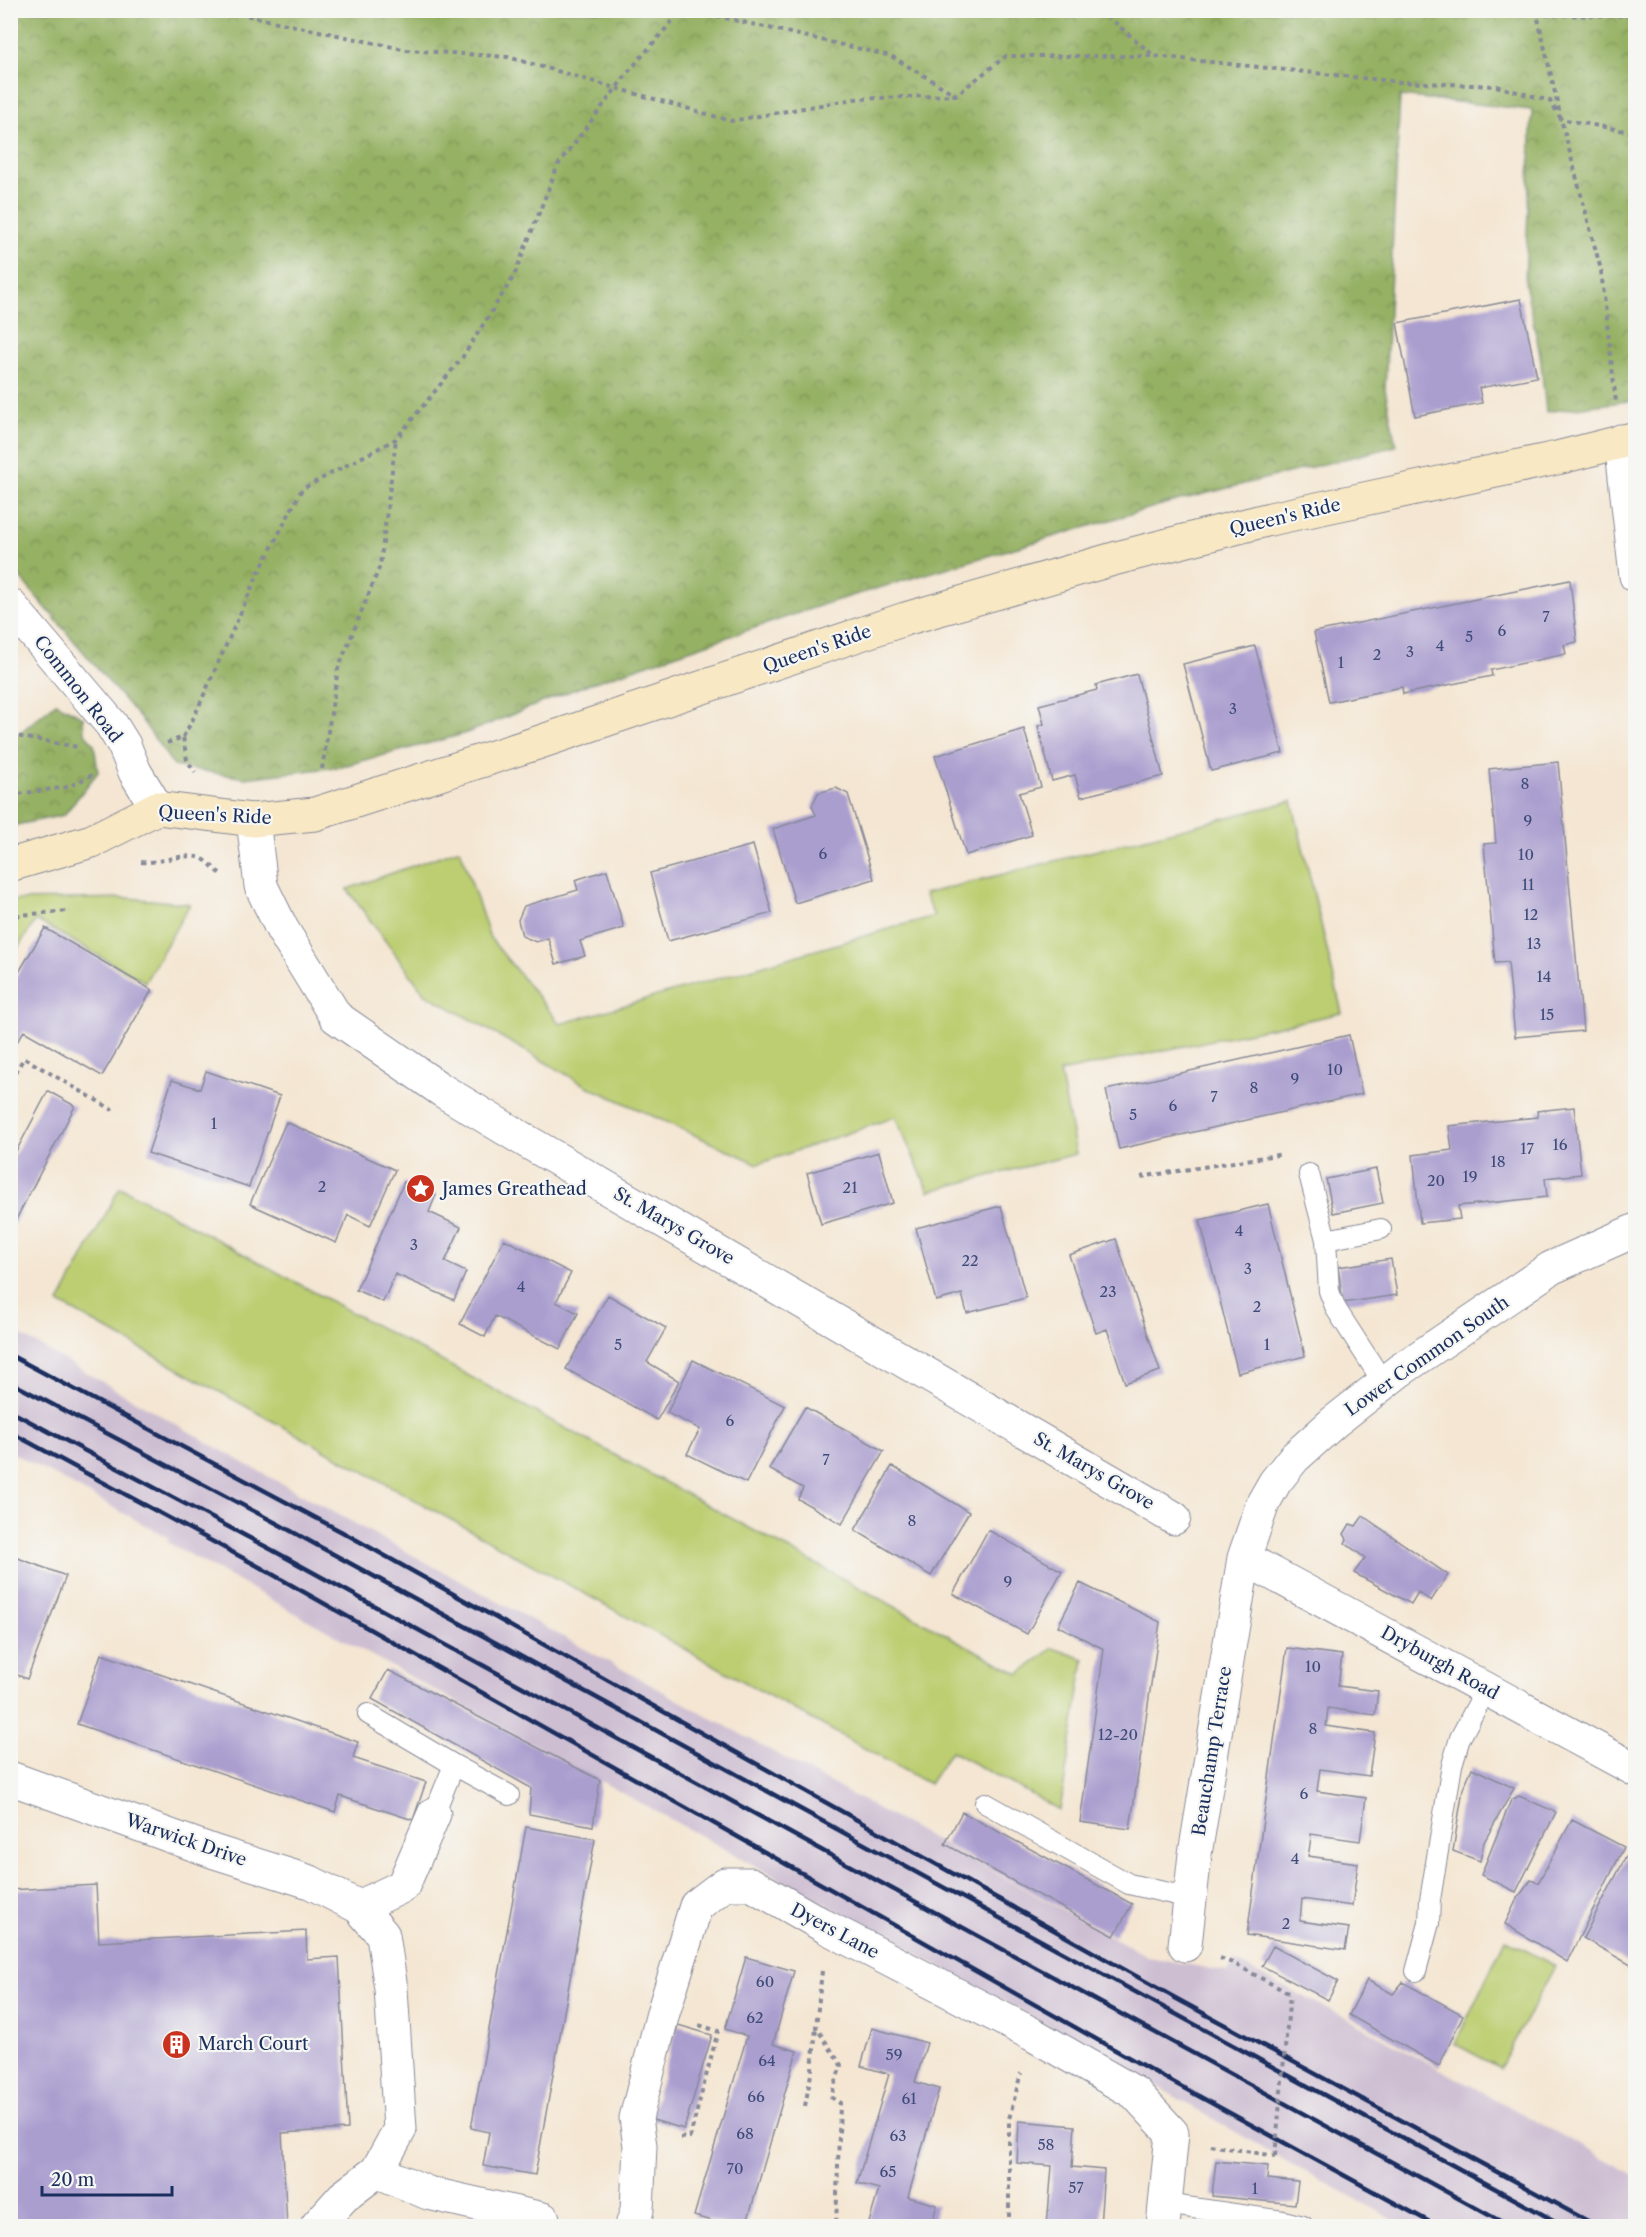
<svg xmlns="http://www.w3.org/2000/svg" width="1646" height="2237" viewBox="0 0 1646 2237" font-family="'Libre Caslon Text',serif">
	<defs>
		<pattern id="forest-crowns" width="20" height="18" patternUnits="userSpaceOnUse" patternTransform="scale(1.5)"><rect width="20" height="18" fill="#95b163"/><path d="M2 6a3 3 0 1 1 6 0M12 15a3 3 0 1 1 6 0" fill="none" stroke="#799055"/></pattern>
	</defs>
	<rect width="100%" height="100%" fill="#f6f6f2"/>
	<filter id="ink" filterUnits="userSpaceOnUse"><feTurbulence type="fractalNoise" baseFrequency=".0167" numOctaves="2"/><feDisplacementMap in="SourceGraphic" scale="12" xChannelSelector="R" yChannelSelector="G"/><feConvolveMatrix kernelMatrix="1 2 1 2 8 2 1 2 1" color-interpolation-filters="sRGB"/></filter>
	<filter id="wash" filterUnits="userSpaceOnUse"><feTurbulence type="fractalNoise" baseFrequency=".008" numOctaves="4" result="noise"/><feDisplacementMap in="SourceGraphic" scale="24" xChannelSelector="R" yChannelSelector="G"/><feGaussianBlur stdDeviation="1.35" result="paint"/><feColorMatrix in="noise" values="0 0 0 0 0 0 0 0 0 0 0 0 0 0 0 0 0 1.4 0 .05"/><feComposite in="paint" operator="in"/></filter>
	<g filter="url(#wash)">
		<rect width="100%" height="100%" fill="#f4e6d2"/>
		<path fill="#cdbed2" d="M10,1329L244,1463L1149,1957L1228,1972L1234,1961L1348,2019L1635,2175V2226H1406L1282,2159L1143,2078L385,1663L167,1542L169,1538L11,1452Z"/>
		<path fill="url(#forest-crowns)" stroke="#587060" stroke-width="1.5" d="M10,11H1635V400L1546,412L1540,354L1525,283L1532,110L1400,96L1385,389L1396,446L1168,503L831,602L583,686L464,734L339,767L245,778L174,766L143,722L11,567Z
			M56,703L83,717L84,732L94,744L98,772L64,815L11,826V740Z"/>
		<path fill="#bcce71" stroke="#6c7e68" stroke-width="1.5" d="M1292,801L1342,1013L1060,1072L1076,1154L929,1191L895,1117L758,1164L587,1086L424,993L347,889L460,849L490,938L560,1024L934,916L924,894Z
			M129,898L190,904L145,982L36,920L11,958V902L18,900Z
			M120,1187L1019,1674L1053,1648L1084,1659L1060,1810L951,1751L929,1784L59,1303Z
			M1505,1939L1555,1966L1500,2068L1455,2044Z"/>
		<g id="blocks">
			<path fill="#aa9ecf" d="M1521,299L1537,377L1479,388L1482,403L1415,416L1397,323Z
				M1570,580L1577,642L1564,645L1566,654L1491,670L1492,676L1403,694L1402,687L1329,702L1314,632Z
				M1255,646L1283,753L1211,771L1183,664Z
				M1137,674L1163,776L1081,797L1075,775L1052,781L1038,726L1044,724L1039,705L1097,690L1096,685Z
				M1024,729L1041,787L1019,793L1032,835L966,855L935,756Z
				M1558,762L1583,1031L1515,1037L1508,962L1495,963L1484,844L1496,843L1489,769Z
				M836,788L848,794L874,879L795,903L773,829L816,815L812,806L818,793Z
				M753,845L772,913L668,941L650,873Z
				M607,870L624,928L580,941L585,956L556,964L548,938L536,942L522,936L518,920L524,906L578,890L575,880Z
				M45,928L152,990L102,1076L24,1031L10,1053V987Z
				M1349,1035L1362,1094L1119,1149L1106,1090Z
				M206,1071L280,1096L249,1187L148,1153L172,1080L200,1089Z
				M48,1091L75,1106L10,1231V1163Z
				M1574,1107L1581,1174L1545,1178L1547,1197L1458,1206L1460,1219L1420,1223L1413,1155L1452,1150L1449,1126L1538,1117L1537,1111Z
				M286,1122L395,1170L370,1226L348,1215L336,1243L250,1204Z
				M879,1152L893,1203L821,1224L807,1173Z
				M1376,1169L1383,1203L1333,1213L1326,1179Z
				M404,1182L436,1195L429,1212L461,1227L445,1262L466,1272L454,1300L395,1274L383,1302L356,1290Z
				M1268,1204L1305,1356L1238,1373L1200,1220Z
				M1001,1206L1026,1298L967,1313L962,1294L936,1301L916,1228Z
				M504,1239L571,1273L556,1302L578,1313L560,1349L495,1316L485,1337L460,1324Z
				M1116,1239L1160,1371L1125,1383L1107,1329L1096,1333L1069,1255Z
				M1391,1259L1397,1295L1343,1303L1338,1267Z
				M608,1295L666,1328L647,1362L679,1381L657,1420L566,1369Z
				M693,1360L785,1406L746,1483L687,1454L700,1429L667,1413Z
				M805,1407L884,1451L842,1524L798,1499L803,1488L769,1469Z
				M892,1466L969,1512L931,1576L855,1530Z
				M1363,1516L1448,1575L1431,1601L1418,1592L1411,1604L1354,1573L1365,1558L1345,1543L1347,1539L1344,1534L1350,1524L1356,1526Z
				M988,1530L1062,1571L1027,1634L953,1594Z
				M10,1555L66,1576L27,1679L10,1672Z
				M1080,1583L1160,1622L1130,1829L1080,1822L1104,1649L1058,1626Z
				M1287,1648L1342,1655L1338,1686L1378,1691L1375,1715L1328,1708L1326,1726L1375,1733L1369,1776L1320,1769L1317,1791L1366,1798L1360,1841L1311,1834L1310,1845L1308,1856L1358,1863L1352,1906L1302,1899L1300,1921L1349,1928L1345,1950L1247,1935Z
				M101,1654L358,1742L353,1758L426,1782L413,1820L340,1796L335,1812L77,1724Z
				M388,1670L600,1780L593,1826L529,1814L531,1788L372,1699Z
				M1472,1768L1514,1788L1484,1842L1480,1861L1453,1851L1463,1789Z
				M1519,1796L1556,1812L1516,1892L1481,1875L1511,1800Z
				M962,1812L1132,1904L1114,1936L945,1844Z
				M1572,1820L1624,1847L1567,1962L1505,1924L1517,1899L1531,1880L1538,1883Z
				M526,1827L595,1839L535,2175L483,2166L489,2132L471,2128Z
				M1629,1851L1636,1854V1968L1583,1938Z
				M96,1885L99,1942L306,1931L307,1959L339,1957L348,2129L282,2133L287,2226H10V1890Z
				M1273,1946L1338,1981L1328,2000L1262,1966Z
				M746,1957L794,1971L773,2044L797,2051L746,2226H729L694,2216L747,2036L725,2029Z
				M1367,1980L1393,1994L1403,1982L1463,2015L1439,2066L1349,2015Z
				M678,2025L712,2035L684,2129L650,2119Z
				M872,2028L927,2043L915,2082L939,2089L908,2197L937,2205L931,2226H868L879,2189L857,2183L889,2074L861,2066Z
				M1019,2121L1075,2126L1072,2167L1104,2170L1100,2226H1047L1052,2166L1017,2163Z
				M1216,2161L1268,2166L1267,2179L1298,2182L1295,2204L1212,2196Z"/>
		</g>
	</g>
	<g filter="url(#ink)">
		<use href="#blocks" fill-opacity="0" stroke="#888a98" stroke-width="1.5"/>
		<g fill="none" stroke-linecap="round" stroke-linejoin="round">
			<defs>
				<path id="lane" d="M1309,1174L1326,1240L1329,1291L1336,1309L1383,1382
					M1326,1240L1381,1229
					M368,1714L454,1765L509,1795
					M985,1803L1129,1884L1190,1898
					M434,1814L454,1765
					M1416,1971L1429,1923L1430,1900L1452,1765L1460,1738L1486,1689
					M1165,2204L1283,2221L1303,2226"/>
				<path id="street" d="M1621,441L1636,576
					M10,605L111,724L124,745L135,772L157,808
					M253,820L261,886L282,929L336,1017L443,1091L521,1138L1174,1518
					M1244,1558L1636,1770
					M10,1778L215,1852L310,1882L359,1907
					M1185,1945L1195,1854L1244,1558L1263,1503L1275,1482L1294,1458L1334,1422L1399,1371L1551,1268L1636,1230
					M377,2171L428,2193L543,2219
					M317,2226L343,2197L377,2171L400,2129L391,1989L383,1935L359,1907L403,1886L434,1814
					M632,2226L637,2210L640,2146L636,2118L663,2013L696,1906L725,1884H751L826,1927L1032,2034L1135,2093L1172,2133L1163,2226"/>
				<path id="secondary" d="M10,865L92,841L157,808L253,820L315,814L540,742L905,619L1117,558L1270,519L1557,458L1636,438"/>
			</defs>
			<use href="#lane" stroke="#888a98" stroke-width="22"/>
			<use href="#street" stroke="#888a98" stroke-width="35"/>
			<use href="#secondary" stroke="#888a98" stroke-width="35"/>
			<path stroke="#888a98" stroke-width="4" stroke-dasharray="4.5 4.5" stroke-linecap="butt" d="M221,10L407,50L508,57L731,121L854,99L955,95
				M690,10L891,56L956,95L1006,56H1154L1400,82L1496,86L1550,101L1561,119L1601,270L1616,402
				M1100,10L1154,56
				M1536,10L1561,119L1636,133
				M1536,15L1636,16
				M10,735L78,747
				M183,737L194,717L257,576L302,489L396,439L462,358L514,276L558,165L630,70L682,10
				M167,743L183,737L187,760L195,772
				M322,769L338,669L380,566L396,439
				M10,795L68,787L94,774
				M141,862C160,864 182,852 201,858C207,860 214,869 220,873
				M10,923L19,915L70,911
				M10,1080L24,1058L113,1110
				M1141,1177L1283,1154
				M1220,1958L1235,1964L1290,1994
				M822,1971L816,2027L841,2065L831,2097L840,2103L836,2226
				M805,2106L812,2069L816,2028
				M680,2138L690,2137L718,2031L699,2025
				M1210,2145L1275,2156
				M1009,2226V2119L1021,2073"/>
			<use href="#lane" stroke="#fff" stroke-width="20"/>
			<use href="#street" stroke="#fff" stroke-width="33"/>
			<use href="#secondary" stroke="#f8e8c3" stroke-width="33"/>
			<path stroke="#1b2f5e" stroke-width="4.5" d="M10,1355L346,1534L1177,1999L1597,2226
				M10,1382L280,1525L1564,2226
				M10,1411L274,1551L1509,2226
				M10,1432L256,1565L1149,2069L1437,2226"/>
			<path stroke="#888a98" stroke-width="4" stroke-dasharray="4.5 4.5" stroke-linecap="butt" d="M1275,2156L1290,1994"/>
		</g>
	</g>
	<defs>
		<symbol id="sight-disc" viewBox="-11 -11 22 22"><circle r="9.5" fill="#c8321e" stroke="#f6f6f2"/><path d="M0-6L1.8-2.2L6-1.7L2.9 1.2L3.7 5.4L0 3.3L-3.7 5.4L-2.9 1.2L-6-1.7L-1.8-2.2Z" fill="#fff"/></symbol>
		<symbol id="building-disc" viewBox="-11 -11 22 22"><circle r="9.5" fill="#c8321e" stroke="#f6f6f2"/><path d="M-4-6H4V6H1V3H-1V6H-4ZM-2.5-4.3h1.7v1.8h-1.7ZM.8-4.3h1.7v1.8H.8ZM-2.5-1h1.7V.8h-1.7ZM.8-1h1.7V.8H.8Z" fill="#fff"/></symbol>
	</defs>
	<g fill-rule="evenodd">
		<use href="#sight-disc" x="404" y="1172" width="33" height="33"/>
		<use href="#building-disc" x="160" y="2028" width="33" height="33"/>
	</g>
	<g text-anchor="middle" stroke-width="4.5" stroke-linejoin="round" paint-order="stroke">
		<g font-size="15" fill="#3f4b7a">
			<text x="1546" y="622">7</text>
			<text x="1502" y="636">6</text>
			<text x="1469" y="642">5</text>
			<text x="1440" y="651">4</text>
			<text x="1410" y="657">3</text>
			<text x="1377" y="660">2</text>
			<text x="1341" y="668">1</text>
			<text x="1233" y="714">3</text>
			<text x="1525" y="789">8</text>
			<text x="1528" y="826">9</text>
			<text x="823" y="859">6</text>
			<text x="1526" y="860">10</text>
			<text x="1528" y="890">11</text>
			<text x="1531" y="920">12</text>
			<text x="1534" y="949">13</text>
			<text x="1544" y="982">14</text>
			<text x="1547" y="1020">15</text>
			<text x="1335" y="1075">10</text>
			<text x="1295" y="1084">9</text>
			<text x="1254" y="1093">8</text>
			<text x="1214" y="1102">7</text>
			<text x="1173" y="1111">6</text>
			<text x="1133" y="1120">5</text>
			<text x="214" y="1129">1</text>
			<text x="1560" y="1150">16</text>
			<text x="1527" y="1154">17</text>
			<text x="1498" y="1167">18</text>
			<text x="1470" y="1182">19</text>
			<text x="1436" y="1186">20</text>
			<text x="322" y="1192">2</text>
			<text x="850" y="1193">21</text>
			<text x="1239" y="1236">4</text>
			<text x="414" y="1250">3</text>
			<text x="970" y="1266">22</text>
			<text x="1248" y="1274">3</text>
			<text x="521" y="1292">4</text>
			<text x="1108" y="1297">23</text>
			<text x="1257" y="1312">2</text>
			<text x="618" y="1350">5</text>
			<text x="1267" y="1350">1</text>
			<text x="730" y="1426">6</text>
			<text x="826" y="1465">7</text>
			<text x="912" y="1526">8</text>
			<text x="1008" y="1587">9</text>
			<text x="1313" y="1672">10</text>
			<text x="1313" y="1734">8</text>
			<text x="1118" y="1740">12-20</text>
			<text x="1304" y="1799">6</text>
			<text x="1295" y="1864">4</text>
			<text x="1286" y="1929">2</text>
			<text x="765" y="1987">60</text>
			<text x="755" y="2023">62</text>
			<text x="894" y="2060">59</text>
			<text x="767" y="2066">64</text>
			<text x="756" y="2102">66</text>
			<text x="909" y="2104">61</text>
			<text x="745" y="2139">68</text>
			<text x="898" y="2141">63</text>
			<text x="1046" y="2150">58</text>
			<text x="735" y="2174">70</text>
			<text x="888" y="2177">65</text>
			<text x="1076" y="2193">57</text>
			<text x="1255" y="2194">1</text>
		</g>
		<g font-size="18" fill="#1b2f5e" stroke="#f6f6f2">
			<text transform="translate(1285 517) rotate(-13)" y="6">Queen's Ride</text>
			<text transform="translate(817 649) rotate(-19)" y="6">Queen's Ride</text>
			<text transform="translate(78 689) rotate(52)" y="6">Common Road</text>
			<text transform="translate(215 815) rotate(3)" y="6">Queen's Ride</text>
			<text transform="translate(674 1226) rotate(30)" y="6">St. Marys Grove</text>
			<text transform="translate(1427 1356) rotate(-35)" y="6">Lower Common South</text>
			<text transform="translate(1094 1471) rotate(30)" y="6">St. Marys Grove</text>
			<text transform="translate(1440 1663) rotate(29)" y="6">Dryburgh Road</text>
			<text transform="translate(1212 1751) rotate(-81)" y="6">Beauchamp Terrace</text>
			<text transform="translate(186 1840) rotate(19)" y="6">Warwick Drive</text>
			<text transform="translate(835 1931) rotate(28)" y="6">Dyers Lane</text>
		</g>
		<g font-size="18" fill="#1b2f5e" stroke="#f6f6f2" text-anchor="start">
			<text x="442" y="1195">James Greathead</text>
			<text x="198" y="2050">March Court</text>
		</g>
	</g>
	<rect width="1646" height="2237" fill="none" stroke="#f6f6f2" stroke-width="36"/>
	<path d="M42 2186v9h130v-9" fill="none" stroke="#1b2f5e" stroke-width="3"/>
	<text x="51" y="2186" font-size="18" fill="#1b2f5e" stroke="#f6f6f2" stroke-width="4.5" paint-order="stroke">20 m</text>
</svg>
